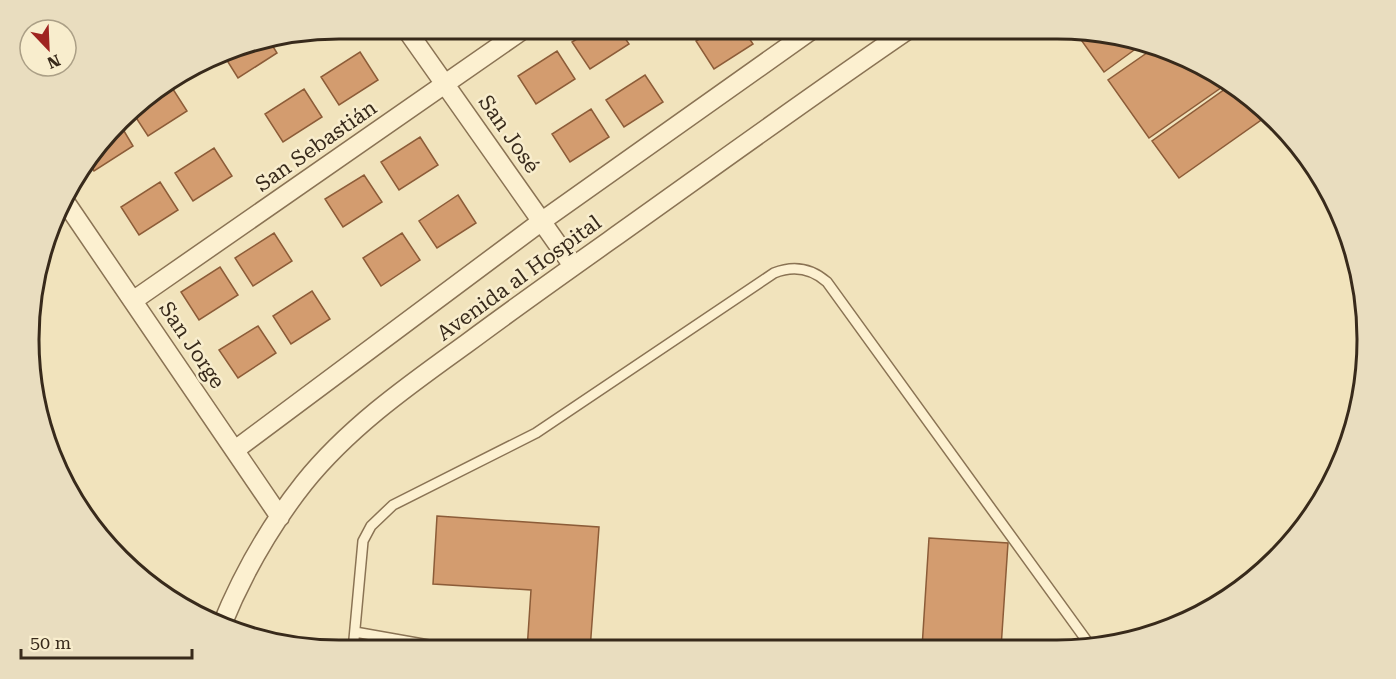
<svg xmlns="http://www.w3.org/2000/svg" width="1396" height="679" viewBox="0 0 1396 679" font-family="'Roboto Serif',serif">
	<rect width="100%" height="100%" fill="#f1e3bc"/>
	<path fill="#d39c6f" stroke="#8c5c38" stroke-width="1.5" d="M593,29H619L629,44L590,69L572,42Z
		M716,29H743L753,44L714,69L696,41Z
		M1083,34L1141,45L1104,72L1079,37Z
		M269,40L277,53L238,78L223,54L239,45Z
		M1154,48L1176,52L1225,85L1149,138L1108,80Z
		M557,51L575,79L536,104L518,76Z
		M360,52L378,80L339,105L321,77Z
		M645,75L663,102L624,127L606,100Z
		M169,83L187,111L148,136L133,113L144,99Z
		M1228,87L1254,105L1264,118L1179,178L1152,141Z
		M304,89L322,117L283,142L265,114Z
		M591,109L609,137L570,162L552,134Z
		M121,126L133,146L94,171L89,163Z
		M420,137L438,165L399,190L381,162Z
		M214,148L232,176L193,201L175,173Z
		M364,175L382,202L343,227L325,199Z
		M160,182L178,210L139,235L121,207Z
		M458,195L476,223L437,248L419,221Z
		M274,233L292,261L253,286L235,258Z
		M402,233L420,260L381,286L363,258Z
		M220,267L238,295L199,320L181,292Z
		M312,291L330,319L291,344L273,316Z
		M258,326L276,353L238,378L219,350Z
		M437,516L599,527L590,650H527L531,590L433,584Z
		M929,538L1008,543L1001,648H922Z"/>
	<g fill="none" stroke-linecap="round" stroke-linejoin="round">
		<defs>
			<path id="lane" d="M355,632L434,646L439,650
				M353,650L363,541L371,526L393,505L536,433L774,273C794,265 811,268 827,282L1092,648"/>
			<path id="street" d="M406,29L573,266
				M64,200L280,517
				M134,300L524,29
				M235,450L542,221L813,29
				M221,627C242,575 270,526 304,483C349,427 409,385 466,344C513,309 561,275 609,241C709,170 808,98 909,29"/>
		</defs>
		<use href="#lane" stroke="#8a7354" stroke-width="12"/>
		<use href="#street" stroke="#8a7354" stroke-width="21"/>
		<use href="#lane" stroke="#fcf0d0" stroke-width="9"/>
		<use href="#street" stroke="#fcf0d0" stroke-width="18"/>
	</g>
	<g text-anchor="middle" stroke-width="5" stroke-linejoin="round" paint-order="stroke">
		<g font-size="21" fill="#382a1b" stroke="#f8edcd">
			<text transform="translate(509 134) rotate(55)" y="7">San José</text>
			<text transform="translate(316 146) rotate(-35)" y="7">San Sebastián</text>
			<text transform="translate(519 278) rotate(-36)" y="7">Avenida al Hospital</text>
			<text transform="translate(192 345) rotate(56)" y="7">San Jorge</text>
		</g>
	</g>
	<path d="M0 0H1396V679H0ZM339 39H1057A300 300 0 0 1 1357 339V340A300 300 0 0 1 1057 640H339A300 300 0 0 1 39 340V339A300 300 0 0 1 339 39Z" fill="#e9ddbf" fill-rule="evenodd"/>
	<path fill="none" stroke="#382a1b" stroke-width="3" d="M339 39H1057A300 300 0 0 1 1357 339V340A300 300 0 0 1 1057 640H339A300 300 0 0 1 39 340V339A300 300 0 0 1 339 39Z"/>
	<g transform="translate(48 48) rotate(157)"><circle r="28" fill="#f8edcd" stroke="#ab9f86" stroke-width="1.5"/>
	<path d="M0-4.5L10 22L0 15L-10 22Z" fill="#9f231f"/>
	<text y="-9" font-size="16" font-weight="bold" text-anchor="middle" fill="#382a1b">N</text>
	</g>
	<path d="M21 649v9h171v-9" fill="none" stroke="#382a1b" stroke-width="3"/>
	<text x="30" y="649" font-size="18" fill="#382a1b" stroke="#f8edcd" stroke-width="4.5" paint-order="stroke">50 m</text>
</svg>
